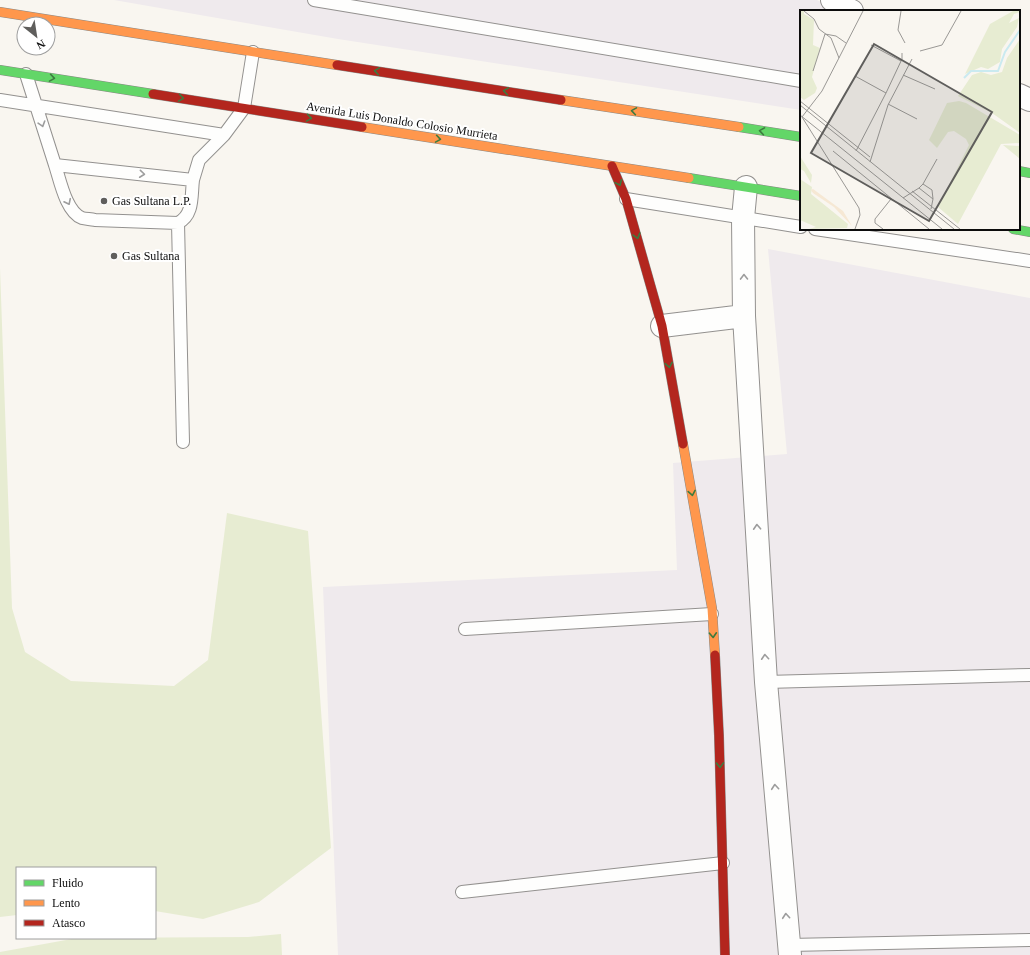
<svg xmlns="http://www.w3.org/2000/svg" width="1030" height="955" viewBox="0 0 1030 955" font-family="Georgia,serif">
	<rect width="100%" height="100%" fill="#f9f6f0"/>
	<path fill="#efeaed" d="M114,0H817L838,11H801V110L338,39Z
		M768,249L1030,298V955H338L323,587L677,570L673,463L787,454Z"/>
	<path fill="#e7ecd2" d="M0,268L12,608L25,652L71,681L174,686L208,660L227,513L308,531L331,848L259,902L203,919L155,911V868H17V915L0,917Z
		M281,934L282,955H0V952L77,938L248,937Z"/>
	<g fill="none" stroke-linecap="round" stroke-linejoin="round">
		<defs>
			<path id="lane" d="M314,0L801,81
				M26,74L55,165L193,180L199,160L224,135L244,108L253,52
				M0,100L224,135
				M55,165C60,180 66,212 82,218C86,219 91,219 95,220L178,223C194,215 191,196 193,180
				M626,199L801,227
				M178,223L183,442
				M815,229L1030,261
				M465,629L712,614
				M766,682L1030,675
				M462,892L723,863
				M789,945L1030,940"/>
			<path id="street" d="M832,0L852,11
				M1019,95L1030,100
				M746,187L743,218L744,316L766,682L790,955
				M662,326L744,316"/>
			<path id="fast" d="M0,70L153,94
				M739,127L801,137
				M1019,171L1030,173
				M689,178L801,196
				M1013,229L1030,232"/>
			<path id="slow" d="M0,12L337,65
				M561,100L739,127
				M362,127L689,178
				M683,444L712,608L715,655"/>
			<path id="jam" d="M337,65L561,100
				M153,94L362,127
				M612,166L626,199L662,326L683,444
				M715,655L719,736L725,955"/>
		</defs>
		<use href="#lane" stroke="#93918f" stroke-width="14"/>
		<use href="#street" stroke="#93918f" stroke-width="24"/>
		<use href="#fast" stroke="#898885" stroke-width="10"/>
		<use href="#slow" stroke="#898885" stroke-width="10"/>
		<use href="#jam" stroke="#898885" stroke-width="10"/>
		<use href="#lane" stroke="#fefefd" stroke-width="12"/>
		<use href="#street" stroke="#fefefd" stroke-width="22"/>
		<use href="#fast" stroke="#63d668" stroke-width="9"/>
		<use href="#slow" stroke="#ff974d" stroke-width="9"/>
		<use href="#jam" stroke="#b3261e" stroke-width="9"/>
	</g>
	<defs><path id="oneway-chevron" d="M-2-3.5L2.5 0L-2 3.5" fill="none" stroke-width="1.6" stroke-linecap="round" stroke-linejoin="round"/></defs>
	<g stroke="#3c7b3f">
		<use href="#oneway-chevron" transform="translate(377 71) rotate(-171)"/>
		<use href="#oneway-chevron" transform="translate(52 78) rotate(9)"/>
		<use href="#oneway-chevron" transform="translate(506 91) rotate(-171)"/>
		<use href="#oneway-chevron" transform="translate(181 98) rotate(9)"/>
		<use href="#oneway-chevron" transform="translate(634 111) rotate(-171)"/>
		<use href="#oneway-chevron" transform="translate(309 118) rotate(9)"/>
		<use href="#oneway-chevron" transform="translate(762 131) rotate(-171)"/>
		<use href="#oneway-chevron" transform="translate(438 139) rotate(9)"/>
		<use href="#oneway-chevron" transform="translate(619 183) rotate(66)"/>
		<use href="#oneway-chevron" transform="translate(637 236) rotate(74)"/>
		<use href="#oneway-chevron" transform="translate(669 365) rotate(80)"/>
		<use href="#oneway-chevron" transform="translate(692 493) rotate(80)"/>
		<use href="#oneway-chevron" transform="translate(713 635) rotate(87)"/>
		<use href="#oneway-chevron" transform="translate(720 765) rotate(88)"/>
	</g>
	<g stroke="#9d9d9d">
		<use href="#oneway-chevron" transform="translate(42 124) rotate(73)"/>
		<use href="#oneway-chevron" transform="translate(142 174) rotate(6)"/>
		<use href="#oneway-chevron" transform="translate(68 202) rotate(64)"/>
		<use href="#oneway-chevron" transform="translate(744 277) rotate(-91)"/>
		<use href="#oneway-chevron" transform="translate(757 527) rotate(-93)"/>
		<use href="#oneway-chevron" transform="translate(765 657) rotate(-94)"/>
		<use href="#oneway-chevron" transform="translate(775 787) rotate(-95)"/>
		<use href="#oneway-chevron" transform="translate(786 916) rotate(-95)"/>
	</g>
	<g fill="#5f5e5c" stroke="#fff" stroke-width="1.5">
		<circle cx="104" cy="201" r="4"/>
		<circle cx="114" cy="256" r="4"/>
	</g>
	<g text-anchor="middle" stroke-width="4" stroke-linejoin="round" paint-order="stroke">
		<g font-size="12" fill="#0c0c0c" stroke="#fff">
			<text transform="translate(402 121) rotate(9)" y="4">Avenida Luis Donaldo Colosio Murrieta</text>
		</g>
		<g font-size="12" fill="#0c0c0c" stroke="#fff" text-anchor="start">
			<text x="112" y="205">Gas Sultana L.P.</text>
			<text x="122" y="260">Gas Sultana</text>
		</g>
	</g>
	<g transform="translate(800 10)">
		<rect width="220" height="220" fill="#f9f6f0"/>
		<path d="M0,1H4V4L14,10L13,35L20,38L12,67L17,78L15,83L4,90L0,87ZM213,1H220V2L214,4L209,13L219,8L217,17L202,39L200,52L188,59L181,57L165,64L190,14ZM220,29V123L192,103L158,86L172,65L181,62L191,65L202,62L207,48ZM159,91L166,93L220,125V133L201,134L158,214L138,197L169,135L166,129L154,121L148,122L137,138L129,130L147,93ZM203,135L220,136V149ZM0,146L12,165L11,173L4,161L0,159ZM0,169L12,177L11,184L48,214L47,218L9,219L16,217L0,210Z" fill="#e7ecd2"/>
		<path d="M13,179L43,201L52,216L34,197L13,183L11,180Z" fill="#f6e8d4"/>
		<path fill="none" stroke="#caeaf0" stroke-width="2" d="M164,68L171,61H198L205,42L220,20"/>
		<path fill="none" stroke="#9a9895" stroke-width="1" d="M4,1L14,9L19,19L31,28L39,48M101,1L98,20L105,33M71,35L101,51M120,41L142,35L161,1M13,61L25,24L36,26L46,33M103,65L135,79M55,66L86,83M0,91L70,147M88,94L117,109M0,95L154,219M0,105L142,219M33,141L129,219M56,141L86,83L102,49V43M70,152L88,95L112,49M123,174L137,149M119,178L123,174L132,180L133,189M112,181L160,219M103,188L119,178L133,189L131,199M55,219L60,205L59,198L2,107L22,81L63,1M83,219L75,213V209L91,189"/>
		<path fill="#5f5e5c" fill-opacity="0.15" stroke="#5f5e5c" stroke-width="2" d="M74,34L192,102L129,211L11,143Z"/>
		<rect width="220" height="220" fill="none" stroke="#0c0c0c" stroke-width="2"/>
	</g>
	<rect x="16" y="867" width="140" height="72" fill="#ffffff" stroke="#9e9e9e"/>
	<rect x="24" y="880" width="20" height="6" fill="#63d668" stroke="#9e9e9e"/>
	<text x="52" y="887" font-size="12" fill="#0c0c0c">Fluido</text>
	<rect x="24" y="900" width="20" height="6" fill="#ff974d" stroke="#9e9e9e"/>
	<text x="52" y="907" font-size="12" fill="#0c0c0c">Lento</text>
	<rect x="24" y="920" width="20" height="6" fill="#b3261e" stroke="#9e9e9e"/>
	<text x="52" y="927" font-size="12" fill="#0c0c0c">Atasco</text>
	<g transform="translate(36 36) rotate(150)"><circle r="19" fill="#ffffff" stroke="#9e9e9e"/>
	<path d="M0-3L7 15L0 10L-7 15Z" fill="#5f5e5c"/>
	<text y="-6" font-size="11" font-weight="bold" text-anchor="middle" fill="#0c0c0c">N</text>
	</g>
</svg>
